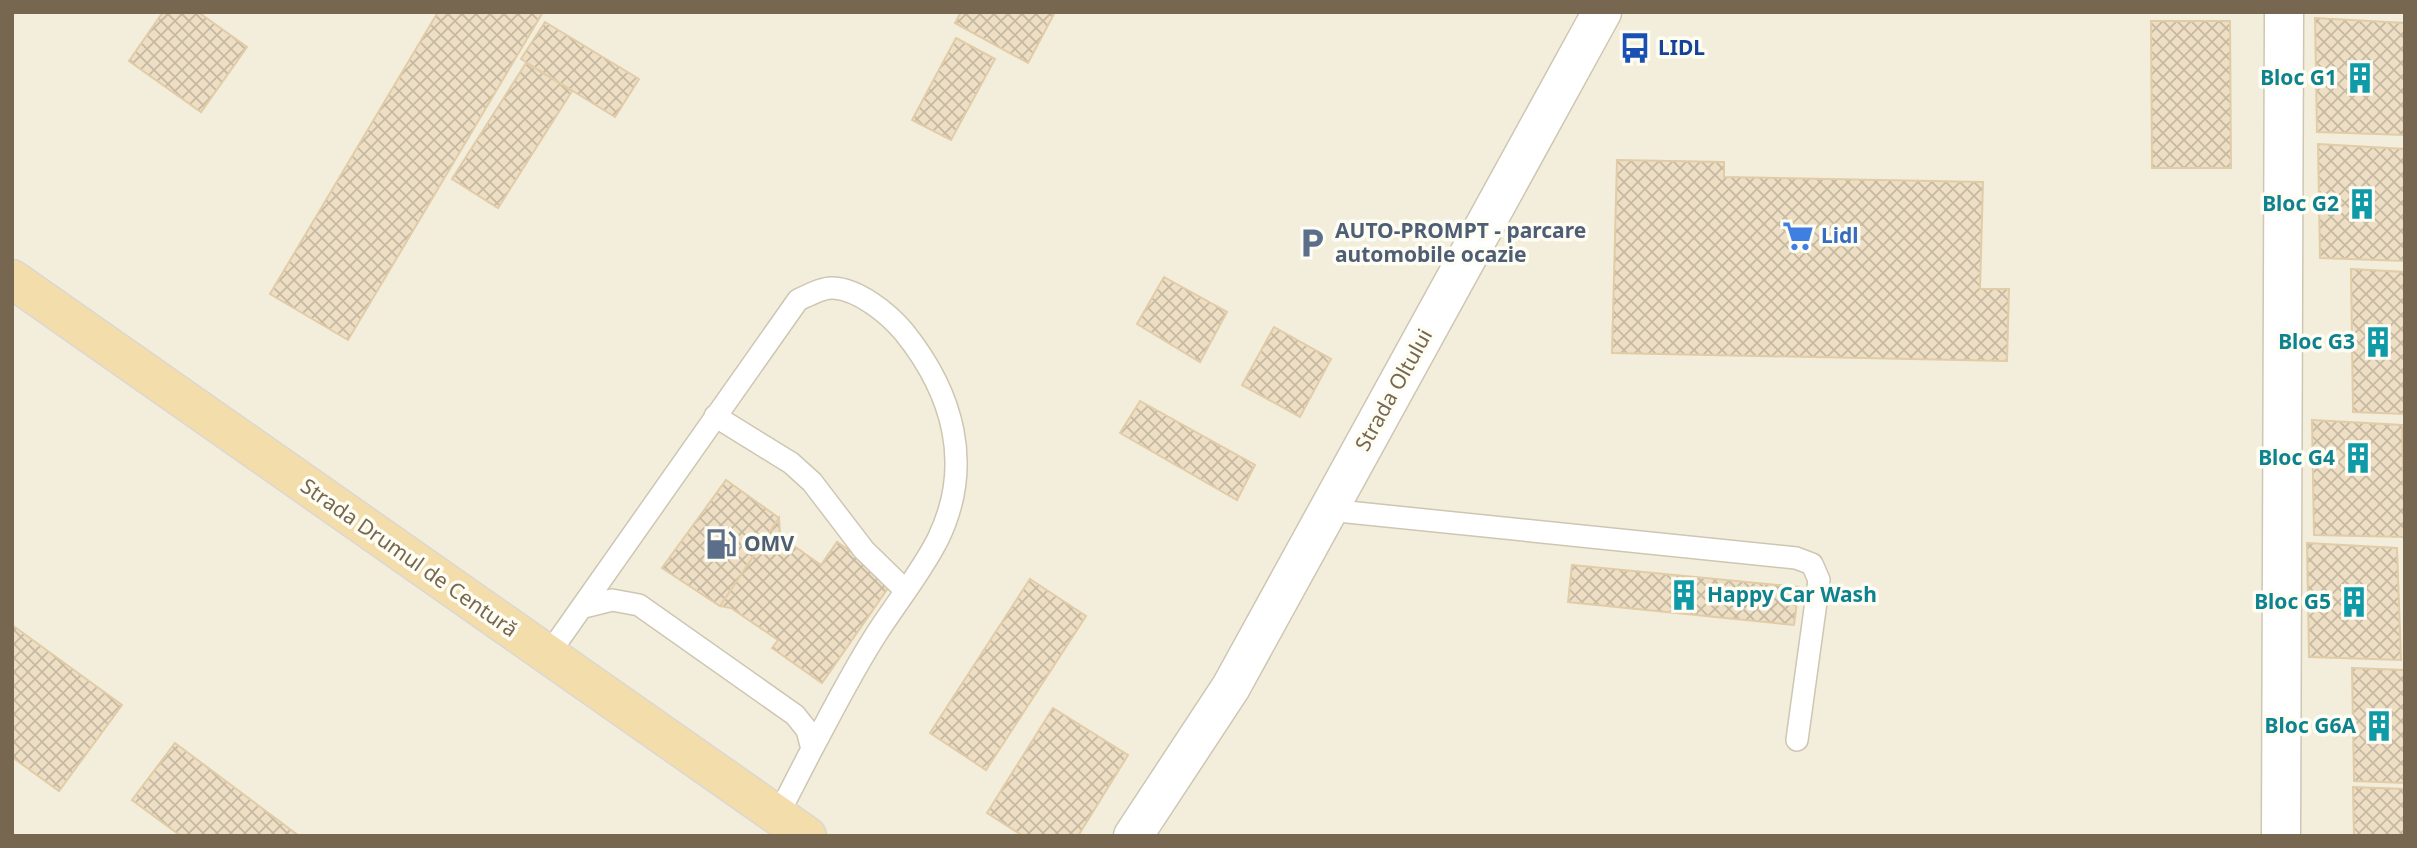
<svg xmlns="http://www.w3.org/2000/svg" width="2417" height="848" viewBox="0 0 2417 848" font-family="'Noto Sans',sans-serif">
	<defs>
		<pattern id="building-cross-hatch" width="8" height="8" patternUnits="userSpaceOnUse" patternTransform="scale(1.75)"><rect width="8" height="8" fill="#eedfc4"/><path d="M0 0l8 8M0 8l8-8" fill="none" stroke="#c6b9a2"/></pattern>
	</defs>
	<rect width="100%" height="100%" fill="#fcfaed"/>
	<path fill="#f3eedb" d="M12,12H2405V836H12Z"/>
	<path fill="url(#building-cross-hatch)" stroke="#e1cca7" stroke-width="2" d="M163,12H198L247,47L201,112L129,61Z
		M438,12H543L348,340L270,294Z
		M961,12H1055L1028,63L955,23Z
		M2315,18L2405,23V135L2317,132Z
		M2151,21H2230L2231,168H2152Z
		M545,22L639,79L615,117L521,59Z
		M956,38L995,59L951,140L912,120Z
		M526,63L572,91L498,208L452,179Z
		M2318,144L2405,149V261L2320,258Z
		M1617,160L1724,162V177L1983,182L1980,289H2009L2007,361L1612,353Z
		M2351,269L2405,272V414L2353,412Z
		M1164,277L1227,312L1200,362L1137,324Z
		M1274,327L1331,359L1300,417L1242,385Z
		M1140,401L1255,465L1237,500L1120,433Z
		M2312,420L2402,425L2405,537L2314,535Z
		M726,480L779,518L720,606L662,568Z
		M779,518L780,536L821,565L837,542L893,581L822,683L772,648L778,640L731,608L720,606Z
		M2307,543L2397,548L2401,660L2309,657Z
		M1572,565L1799,587L1794,625L1568,602Z
		M1030,579L1086,616L986,770L930,733Z
		M12,625L122,705L59,791L12,757Z
		M2352,668L2405,670V783L2354,781Z
		M1053,708L1128,755L1078,836H1023L987,813Z
		M175,743L299,836H181L132,800Z
		M2353,787L2405,789V836H2354Z"/>
	<g fill="none" stroke-linecap="round" stroke-linejoin="round">
		<defs>
			<path id="service" d="M715,416L791,463L812,482L864,550L905,590
				M1328,510L1796,558L1812,564L1819,580L1797,740
				M584,607L612,600L639,605L795,715L807,730L812,749L778,815
				M548,655L798,300C807,296 823,287 833,288C858,289 888,313 904,332C953,393 974,465 938,539C922,571 897,602 877,633C853,670 833,710 812,749"/>
			<path id="minor" d="M2281,836L2284,12"/>
			<path id="tertiary" d="M1133,836L1231,687L1602,12"/>
			<path id="trunk" d="M12,279L807,836"/>
		</defs>
		<use href="#service" stroke="#cec6b2" stroke-width="24"/>
		<use href="#minor" stroke="#cec6b2" stroke-width="41"/>
		<use href="#tertiary" stroke="#cec6b2" stroke-width="41"/>
		<use href="#trunk" stroke="#dcd7d2" stroke-width="41"/>
		<use href="#service" stroke="#fff" stroke-width="21"/>
		<use href="#minor" stroke="#fff" stroke-width="38"/>
		<use href="#tertiary" stroke="#fff" stroke-width="38"/>
		<use href="#trunk" stroke="#f3ddaa" stroke-width="38"/>
	</g>
	<defs>
		<symbol id="bus-bare" viewBox="-9 -9 18 18"><path d="M-5-6H5V4H4V6H2V4H-2V6H-4V4H-5ZM-3.5-4V0h7V-4ZM-3.5 1.2v1.5H-2V1.2ZM2 1.2v1.5H3.5V1.2Z" fill="#1a4fb4" stroke="#fefdf3" stroke-width="2.5" paint-order="stroke"/></symbol>
		<symbol id="building-bare" viewBox="-9 -9 18 18"><path d="M-4-6H4V6H1V3H-1V6H-4ZM-2.5-4.3h1.7v1.8h-1.7ZM.8-4.3h1.7v1.8H.8ZM-2.5-1h1.7V.8h-1.7ZM.8-1h1.7V.8H.8Z" fill="#0f9aa8" stroke="#fefdf3" stroke-width="2.5" paint-order="stroke"/></symbol>
		<symbol id="supermarket-bare" viewBox="-9 -9 18 18"><path d="M-6-5.5h2.5l.6 2H6L4.5 2H-2.5L-4.4-4H-6ZM-1.5 3.2a1.3 1.3 0 1 0 .1 0ZM3 3.2a1.3 1.3 0 1 0 .1 0Z" fill="#3f7fe0" stroke="#fefdf3" stroke-width="2.5" paint-order="stroke"/></symbol>
		<symbol id="parking-bare" viewBox="-9 -9 18 18"><path d="M-3.5-5.5H1a3.5 3.5 0 0 1 0 7H-1V5.5H-3.5ZM-1-3.4V-.6H.8a1.4 1.4 0 0 0 0-2.8Z" fill="#5c6f8a" stroke="#fefdf3" stroke-width="2.5" paint-order="stroke"/></symbol>
		<symbol id="fuel-bare" viewBox="-9 -9 18 18"><path d="M-5.5-6h7V0h2V4h1.3V-2.5L3-4.5l.8-.8L6-3V5H2.5V1h-1V6h-7ZM-4.2-4.7v3.2H.2V-4.7Z" fill="#5c6f8a" stroke="#fefdf3" stroke-width="2.5" paint-order="stroke"/></symbol>
	</defs>
	<g fill-rule="evenodd">
		<use href="#bus-bare" x="1613" y="26" width="44" height="44"/>
		<use href="#building-bare" x="2338" y="56" width="44" height="44"/>
		<use href="#building-bare" x="2340" y="182" width="44" height="44"/>
		<use href="#supermarket-bare" x="1776" y="214" width="44" height="44"/>
		<use href="#parking-bare" x="1290" y="221" width="44" height="44"/>
		<use href="#building-bare" x="2356" y="320" width="44" height="44"/>
		<use href="#building-bare" x="2336" y="436" width="44" height="44"/>
		<use href="#fuel-bare" x="699" y="522" width="44" height="44"/>
		<use href="#building-bare" x="1662" y="573" width="44" height="44"/>
		<use href="#building-bare" x="2332" y="580" width="44" height="44"/>
		<use href="#building-bare" x="2357" y="704" width="44" height="44"/>
	</g>
	<g text-anchor="middle" stroke-width="7" stroke-linejoin="round" paint-order="stroke">
		<g font-size="21" font-weight="bold" fill="#164399" stroke="#fefdf3" text-anchor="start">
			<text x="1658" y="55">LIDL</text>
		</g>
		<g font-size="21" font-weight="bold" fill="#0d838f" stroke="#fefdf3" text-anchor="end">
			<text x="2337" y="85">Bloc G1</text>
			<text x="2339" y="211">Bloc G2</text>
			<text x="2355" y="349">Bloc G3</text>
			<text x="2335" y="465">Bloc G4</text>
			<text x="1707" y="602" text-anchor="start">Happy Car Wash</text>
			<text x="2331" y="609">Bloc G5</text>
			<text x="2356" y="733">Bloc G6A</text>
		</g>
		<g font-size="21" font-weight="bold" fill="#4e5e75" stroke="#fefdf3" text-anchor="start">
			<text x="1335" y="238">AUTO-PROMPT - parcare<tspan x="1335" dy="24">automobile ocazie</tspan></text>
			<text x="744" y="551">OMV</text>
		</g>
		<g font-size="21" font-weight="bold" fill="#366cbe" stroke="#fefdf3" text-anchor="start">
			<text x="1821" y="243">Lidl</text>
		</g>
		<g font-size="21" fill="#776750" stroke="#fefdf3">
			<text transform="translate(1394 390) rotate(-61)" y="7">Strada Oltului</text>
			<text transform="translate(409 558) rotate(35)" y="7">Strada Drumul de Centură</text>
		</g>
	</g>
	<rect width="2417" height="848" fill="none" stroke="#776750" stroke-width="28"/>
</svg>
